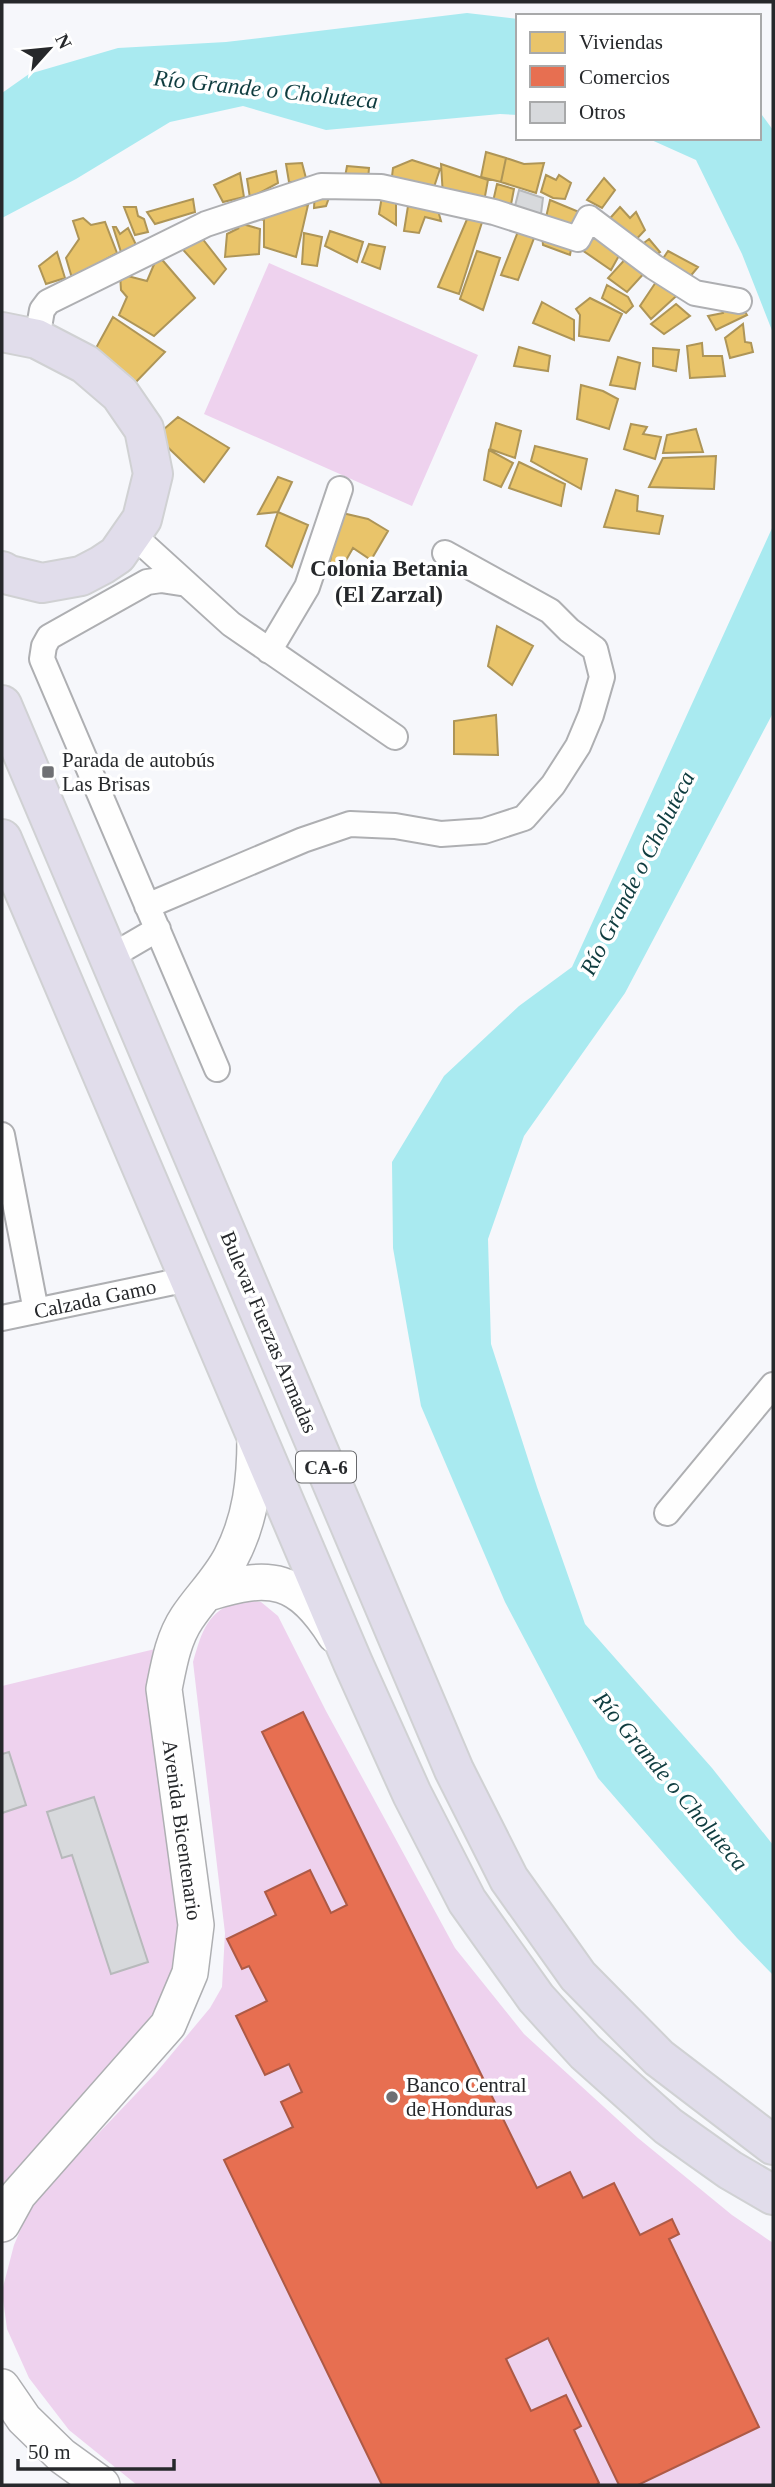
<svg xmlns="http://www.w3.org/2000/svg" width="775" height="2487" viewBox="0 0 775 2487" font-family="Georgia,serif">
	<rect width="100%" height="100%" fill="#f6f7fb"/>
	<path fill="#eed2ee" d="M269,263L478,355L412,506L204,414Z
		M241,1600L261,1602L278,1616L326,1711L455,1948L524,2034L638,2138L732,2215L773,2243V2485H137L69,2430L29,2378L7,2329L2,2291L14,2245L32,2203L155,2074L210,2008L222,1987L225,1933L193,1662C202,1631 207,1611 241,1600Z
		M155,1649L181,1932L175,1981L161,2011L2,2191V1686Z"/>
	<path fill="#a9eaf0" d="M467,13L518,19V115L500,114L326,130L243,106L170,122L76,179L2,218V93L29,74L118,48L226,42Z
		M759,111L773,130V333L742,254L696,160L647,138H759Z
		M773,526V713L625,993L524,1136L488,1239L491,1344L537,1487L585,1624L712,1768L773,1845V1975L737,1938L598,1778L505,1602L421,1406L393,1248L392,1162L444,1076L519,1006L572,967Z"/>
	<path fill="#e9c46a" stroke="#ae9557" stroke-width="2" d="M486,152L506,158L501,182L481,177Z
		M506,158L524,164L544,163L536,193L501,182Z
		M412,160L440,169L432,193L391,185L393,168Z
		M302,163L307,182H289L286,164Z
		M441,164L488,180L483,207L443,196Z
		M347,166L369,168L368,180L345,177Z
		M276,171L278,183L250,198L247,179Z
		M240,173L244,197L223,202L214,185Z
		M546,175L556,180L559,175L571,183L565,199L553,198L541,192Z
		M604,178L615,190L602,208L587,200Z
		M497,184L514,189L509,215L492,206Z
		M315,189L331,192L326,206L314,208Z
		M396,193V225L379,214L382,196Z
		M193,199L195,212L155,224L147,212Z
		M550,200L584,214L577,233L544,226Z
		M308,205L296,257L264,247V220L250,216L271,206Z
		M408,206L437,207L441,221L425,217L419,233L404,231Z
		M124,207H136L138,216L144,219L148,232L135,235Z
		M620,207L630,218L636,212L645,230L631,245L605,224Z
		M471,210L485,213L459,294L438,287Z
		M247,214L246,225L260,229L259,254L225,257L227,234L239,228H229Z
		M83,218L91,225L105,222L117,253L72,278L66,258L79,239L73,221Z
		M113,227H116L120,234L128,228L138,249L121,252Z
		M519,229L536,233L518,280L501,275Z
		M589,229L621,252L611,270L582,250Z
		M330,231L363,242L357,262L325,246Z
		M198,233L226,269L214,284L177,243Z
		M304,233L322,237L317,266L302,264Z
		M542,234L573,239L570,255L543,245Z
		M649,239L660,252L649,260L636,249Z
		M369,244L385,247L380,269L362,262Z
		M477,251L500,258L483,310L460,299Z
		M668,251L698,267L684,284L658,266Z
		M57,252L65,278L46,284L39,266Z
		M158,255L195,298L154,336L119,315L127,297L121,290L120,274L147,281Z
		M629,255L647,270L627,292L608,278Z
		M660,276L684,289L651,319L640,306Z
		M607,285L628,297L633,306L626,313L602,298Z
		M590,298L622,314L609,341L579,336L580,315L576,309Z
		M542,302L574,320V340L533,323Z
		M676,304L690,316L664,334L651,324Z
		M721,304H740L747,315L716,330L708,316L723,313Z
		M113,317L165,352L133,385L96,348Z
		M743,324L745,342L751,343L753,352L730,358L725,338Z
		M702,343L703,356H722L725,376L690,378L687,346Z
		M519,347L550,356L548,371L514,366Z
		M653,348L679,350L676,371L653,366Z
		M618,357L640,363L635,389L610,385Z
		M581,385L603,391L618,399L609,429L577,419Z
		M178,417L229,448L204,482L156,436Z
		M496,423L521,431L515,458L490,449Z
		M631,424L647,427L643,434L661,437L655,459L624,449Z
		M696,429L703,452L663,453L667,435Z
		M535,446L587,459L581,489L531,461Z
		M489,450L513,463L501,487L484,480Z
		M716,456L714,489L649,487L663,458Z
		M519,462L565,484L561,506L509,488Z
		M278,477L292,482L278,512L258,514Z
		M616,490L638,496L637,511L663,516L659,534L604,527Z
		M278,512L308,525L292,567L266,546Z
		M338,512L368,519L388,531L371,560L353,548L340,571L328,574Z
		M497,626L533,646L512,685L488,666Z
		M496,715L498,755L454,754V721Z"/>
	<path fill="#e76f51" stroke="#ad5a46" stroke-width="2" d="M303,1712L537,2188L570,2172L583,2198L614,2183L640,2235L672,2219L679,2234L669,2239L759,2427L638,2485H619L548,2338L506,2359L531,2411L566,2395L581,2426L574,2430L599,2483L596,2485H382L224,2160L293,2127L281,2102L302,2092L289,2064L265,2075L236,2016L267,2001L249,1966L242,1969L227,1939L276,1915L265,1892L310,1870L331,1913L347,1905L262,1732Z"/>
	<path fill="#d7d9dc" stroke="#b7b9bb" stroke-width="2" d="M519,190L543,198L540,222L513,214Z
		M9,1752L26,1805L2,1813V1754Z
		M94,1797L148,1962L111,1974L72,1855L62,1858L47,1812Z"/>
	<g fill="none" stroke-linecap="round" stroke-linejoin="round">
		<defs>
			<path id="street" d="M37,339L42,310L48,302L206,224L321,186L381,187L494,212L578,239L589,218L654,267L695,293L739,301
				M133,535L231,624L395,737
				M187,584L161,580L147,582L49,637L44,646L42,659L217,1069
				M269,651L307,587L340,489
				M147,906L303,840L350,824L395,826L441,834L484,831L524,818L553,785L578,746L591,715L602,677L595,649L569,630L550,611L445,553
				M110,957L158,929
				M2,1135L36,1311
				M2,1318L188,1279
				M667,1513L773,1385"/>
			<path id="secondary" d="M208,1593C271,1573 299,1578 335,1635
				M2,2224L18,2195L168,2025L190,1973L196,1925L164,1689C169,1664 173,1639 187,1618C201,1597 219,1580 231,1557C251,1519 255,1480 255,1437
				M2,2387L24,2419L62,2456L102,2485"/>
			<path id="highway" d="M2,332L37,339L85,364L120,394L144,429L153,474L142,519L117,555L102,565L81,576L42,583L9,575L2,571
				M2,705L454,1770L509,1879L578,1976L659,2058L773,2145
				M2,839L353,1663L412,1794L467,1901L536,1998L585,2052L668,2126L730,2170L773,2195"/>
		</defs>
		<use href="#street" stroke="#aeafb2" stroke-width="28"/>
		<use href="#secondary" stroke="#aeafb2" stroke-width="38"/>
		<use href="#highway" stroke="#d0d1d3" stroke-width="42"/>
		<use href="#street" stroke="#fefefe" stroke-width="24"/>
		<use href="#secondary" stroke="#fefefe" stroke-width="35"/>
		<use href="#highway" stroke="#e1ddeb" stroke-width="38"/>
	</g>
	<g fill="#6f7074" stroke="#fff" stroke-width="2.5">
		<rect x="41" y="765" width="14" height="14" rx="3.5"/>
		<circle cx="392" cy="2097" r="7"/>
	</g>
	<g text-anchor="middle" stroke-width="7" stroke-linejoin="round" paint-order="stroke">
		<rect fill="#fff" stroke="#67686b" stroke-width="2" x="296" y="1451.5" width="60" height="31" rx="5"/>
		<g font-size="19" font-weight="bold" fill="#26282b">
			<text x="326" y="1474">CA-6</text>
		</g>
		<g font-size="21" fill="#26282b" stroke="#fff" text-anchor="start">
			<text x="62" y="767">Parada de autobús<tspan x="62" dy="24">Las Brisas</tspan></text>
			<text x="406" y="2092">Banco Central<tspan x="406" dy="24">de Honduras</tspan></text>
		</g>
		<g font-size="21" fill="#26282b" stroke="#fff">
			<text transform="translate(95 1299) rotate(-12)" y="7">Calzada Gamo</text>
			<text transform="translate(269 1332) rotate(67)" y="7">Bulevar Fuerzas Armadas</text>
			<text transform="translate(182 1830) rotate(82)" y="7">Avenida Bicentenario</text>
		</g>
		<g font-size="23" font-style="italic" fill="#0f3c3f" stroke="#fff">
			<text transform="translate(266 89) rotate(6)" y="8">Río Grande o Choluteca</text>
			<text transform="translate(637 873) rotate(-63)" y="8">Río Grande o Choluteca</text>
			<text transform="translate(671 1781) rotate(50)" y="8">Río Grande o Choluteca</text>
		</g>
		<g font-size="23" font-weight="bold" fill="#26282b" stroke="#fff">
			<text x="389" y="576">Colonia Betania<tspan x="389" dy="26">(El Zarzal)</tspan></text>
		</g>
	</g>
	<rect width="775" height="2487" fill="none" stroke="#26282b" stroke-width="7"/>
	<rect x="516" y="14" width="245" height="126" fill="#ffffff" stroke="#a8a9aa" stroke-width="2"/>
	<rect x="530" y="32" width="35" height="21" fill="#e9c46a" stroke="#a8a9aa" stroke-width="2"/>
	<text x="579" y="49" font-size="21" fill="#26282b">Viviendas</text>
	<rect x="530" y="66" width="35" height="21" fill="#e76f51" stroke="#a8a9aa" stroke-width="2"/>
	<text x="579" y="84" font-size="21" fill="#26282b">Comercios</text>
	<rect x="530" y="102" width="35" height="21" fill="#d7d9dc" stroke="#a8a9aa" stroke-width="2"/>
	<text x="579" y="119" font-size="21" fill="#26282b">Otros</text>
	<g transform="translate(49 49) rotate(63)" stroke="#ffffff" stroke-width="5" paint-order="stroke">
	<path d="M0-5L12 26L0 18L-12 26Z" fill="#26282b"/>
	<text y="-10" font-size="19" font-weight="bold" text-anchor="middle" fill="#26282b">N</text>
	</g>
	<path d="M18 2459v10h156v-10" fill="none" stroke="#26282b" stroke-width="3.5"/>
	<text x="28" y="2459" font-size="21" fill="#26282b" stroke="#ffffff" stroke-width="5" paint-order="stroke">50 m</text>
</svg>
